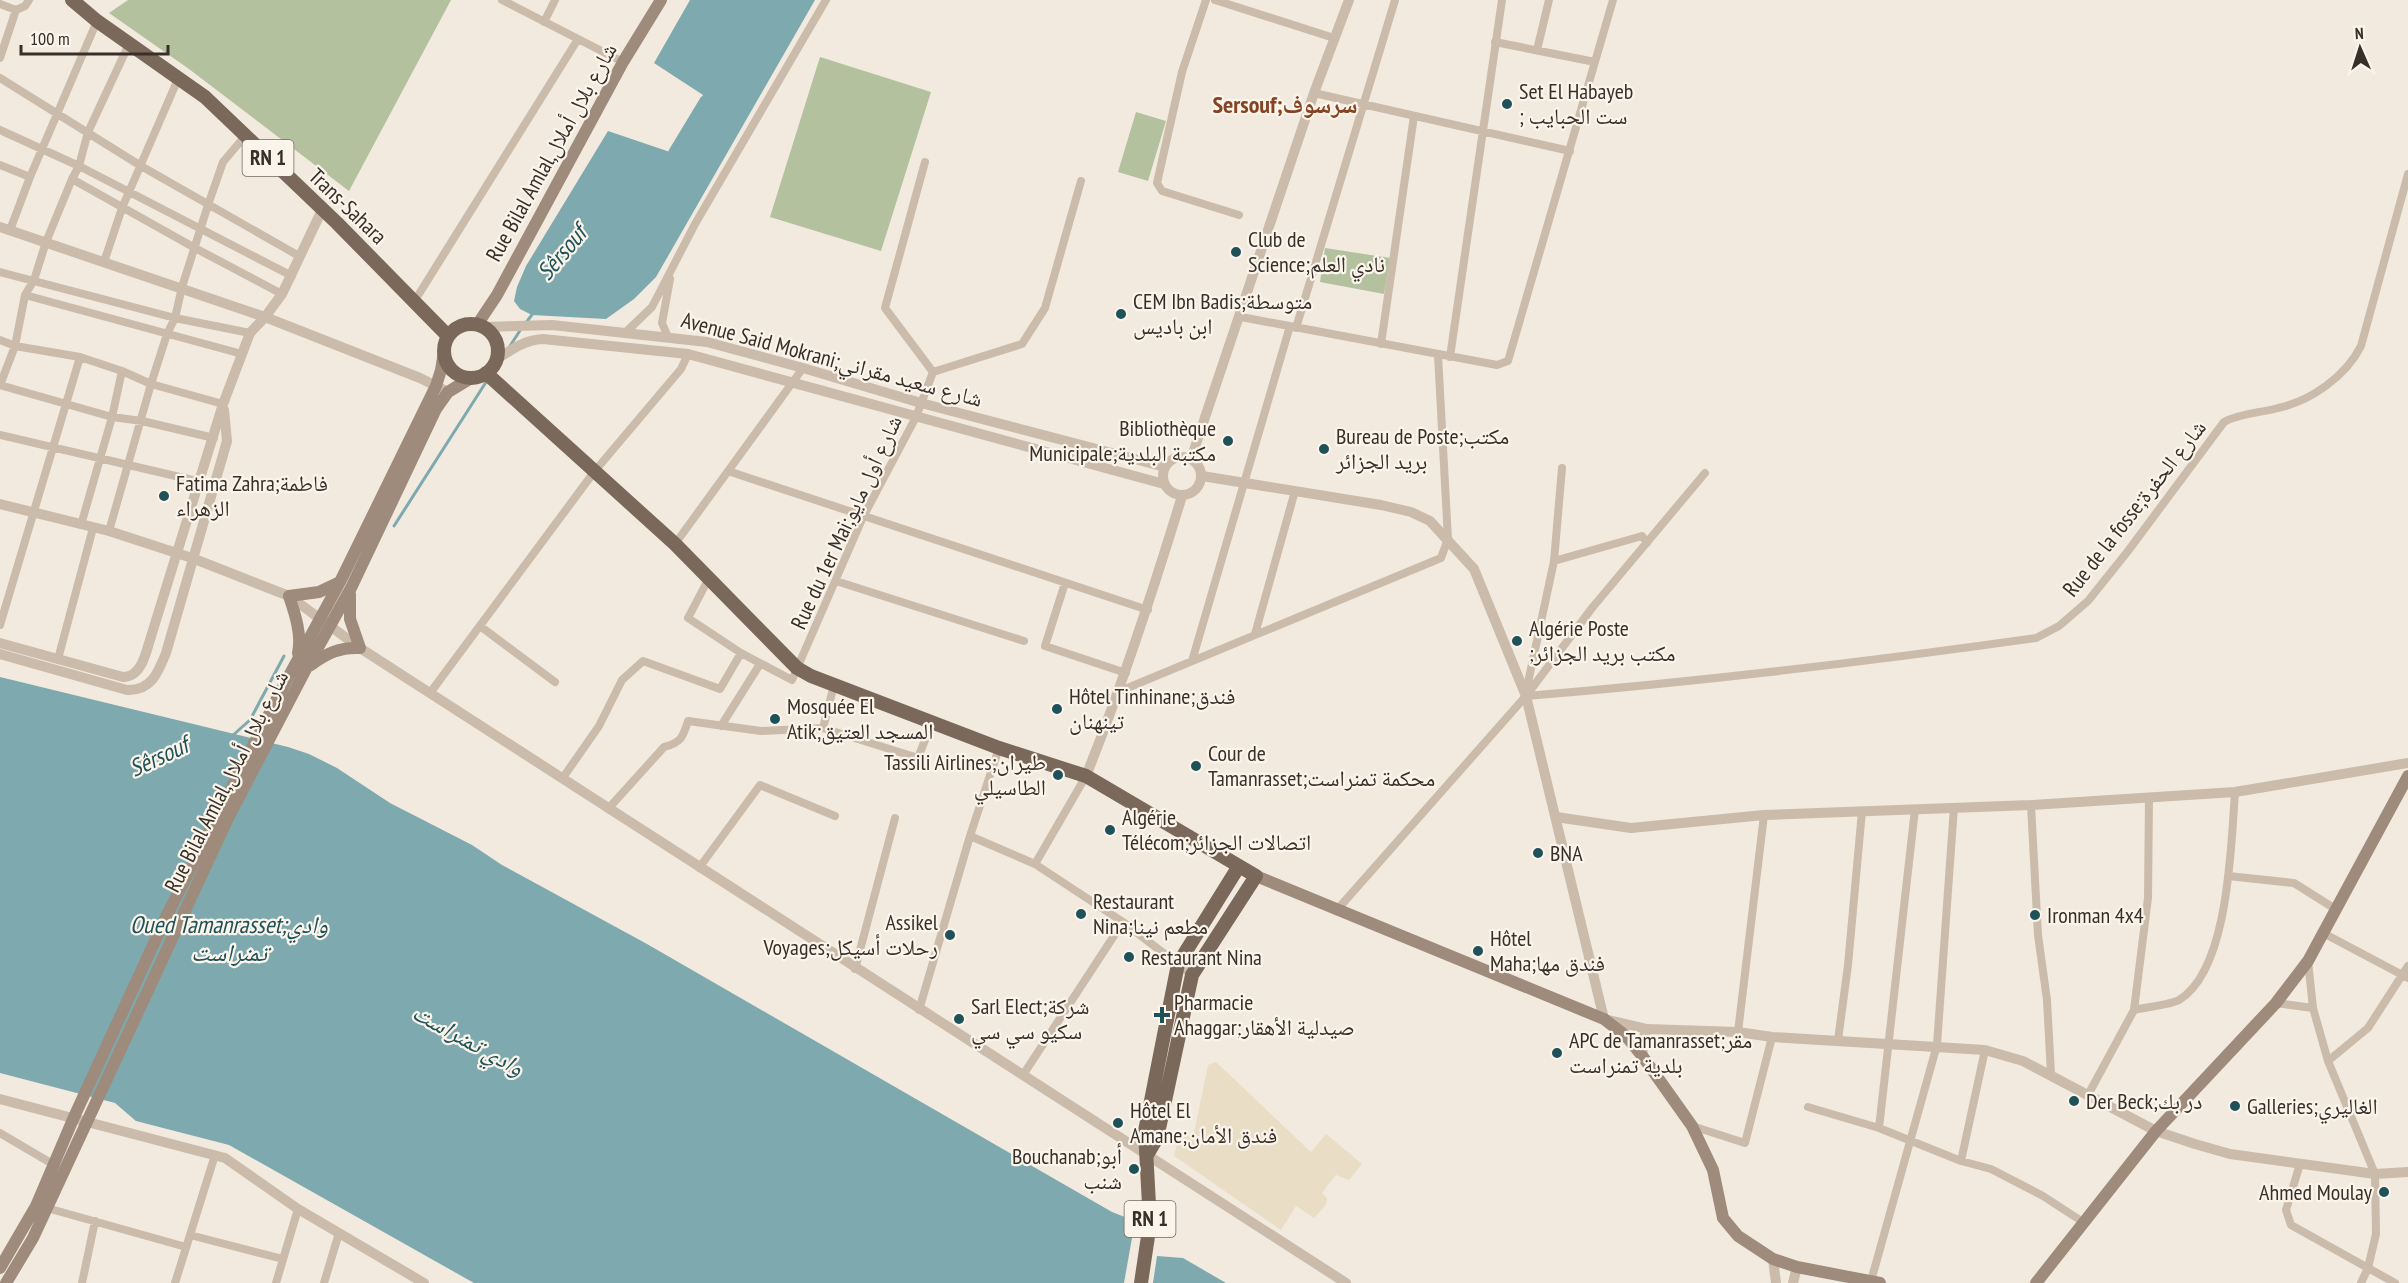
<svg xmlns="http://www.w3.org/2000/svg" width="2408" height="1283" viewBox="0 0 2408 1283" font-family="'PT Sans Narrow','Noto Naskh Arabic',sans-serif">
	<rect width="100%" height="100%" fill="#f2eade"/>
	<path fill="#b3c19e" d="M128,0H451L349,191L189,69L109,13Z
		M820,57L931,92L881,251L770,217Z
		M1136,112L1166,121L1148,181L1118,172Z
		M1325,248L1390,258L1384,294L1320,282Z"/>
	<path fill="#eaddc6" d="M1216,1062L1311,1152L1326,1134L1362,1164L1349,1180L1336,1175L1322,1193L1327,1198L1326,1205L1314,1218L1296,1206L1281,1230L1174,1156L1178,1140L1194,1133L1208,1065Z"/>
	<path fill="#7da9af" d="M690,0H815L656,277L634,299L606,319L532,315L520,309L514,301L517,287L526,266L608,131L670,152L703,95L654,63Z
		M0,677L288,747L309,754L337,768L390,803L472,845L502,865L647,944L1112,1212L1135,1221L1124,1283H474L229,1145L136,1121L115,1103L0,1073Z
		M1157,1256L1183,1258L1226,1283H1153Z"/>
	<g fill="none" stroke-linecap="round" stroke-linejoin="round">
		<path stroke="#7da9af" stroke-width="3" d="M670,151L702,98
			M525,324L534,312
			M510,346L521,329
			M394,526L488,379
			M232,736L250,720L284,656"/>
		<path stroke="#cbbbaa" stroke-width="8" d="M502,0L623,62
			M1206,0L1182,72L1157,183L1162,191L1239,215
			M1215,0L1334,38
			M0,4L16,10L25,6L29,0
			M544,22L555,0
			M1495,42L1595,62
			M1537,50L1549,0
			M0,58L16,10
			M0,78L141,166L299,256
			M1314,93L1570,151
			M0,130L79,166L88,132L129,44
			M925,162L885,308L933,372
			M0,165L30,177L10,230
			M30,177L97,21
			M72,179L79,166L292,276
			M104,262L122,208L178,79
			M0,272L175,318L250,333
			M25,295L242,354
			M414,302L578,39
			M1241,317L1497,365L1508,361L1613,0
			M1296,328L1395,0
			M626,332L652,307L695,224L826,0
			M668,337L662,323L670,279
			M0,340L15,346L80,357L122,371L151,384L223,404
			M1381,344L1414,116
			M1450,357L1502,0
			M933,372L1022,344L1045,308L1081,181
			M0,435L214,485
			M214,438L142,421L112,417L0,385L15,346L25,295L34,280L46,242L72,179L195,248L282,294
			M728,471L1148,610
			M81,525L112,417L122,371
			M109,531L151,384L167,334L175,318L182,287L208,205L223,162L245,136
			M675,544L803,368
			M1554,561L1642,536L1647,543
			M709,578L688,618L741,653L792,680L863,517L916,417L933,372
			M836,581L1024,641
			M1065,583L1045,646L1126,673
			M0,625L80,357
			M480,626L555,682
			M1255,634L1295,491
			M58,659L93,528
			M1192,661L1290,326
			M1120,691L1441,558L1448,539L1438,355
			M1526,692L1554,561L1562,468
			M430,693L594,472L681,369L688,354
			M1526,696C1697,682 1866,662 2036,638L2059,626L2088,601L2128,551L2224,422C2240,413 2261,413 2278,408C2311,401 2346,376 2361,346L2408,174
			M721,726L760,664
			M823,728L918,758L932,722
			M999,748L970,836L1035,864
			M1086,776L1035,864L1123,922L1192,975
			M562,779L599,726L622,680L643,661L720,689L741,653
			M2031,805L2038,935L2047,1000L2051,1074
			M608,809L664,747C681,743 683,737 688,721L761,731L823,728L834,685
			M699,868L760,785L835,816
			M2228,876L2294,883L2337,910
			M1336,911L1526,696L1592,608L1705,473
			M2325,934L2408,978
			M2308,961L2313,1008L2328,1061L2375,1174L2376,1234L2368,1268L2361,1283
			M855,969L895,818
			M2276,1003L2313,1008
			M919,1010L970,836
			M2134,1010L2148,898L2149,797
			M1738,1032L1764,815
			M1838,1040L1848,965L1862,811
			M2328,1061L2368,1028L2408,966
			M1023,1075L1123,922
			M2088,1095L2134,1010C2146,1007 2170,1005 2179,1000C2229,970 2231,845 2235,792
			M1808,1107L1879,1128L1961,1161L1991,1169L2043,1196L2083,1222
			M1692,1126L1745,1143L1772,1037
			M1879,1128L1915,809
			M0,1133L56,1166
			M1961,1161L1985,1050
			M2300,1164L2286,1210L2291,1225L2395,1283
			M47,1208L186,1247
			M190,1235L283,1259
			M1871,1281L1937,1045L1954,807
			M82,1283L95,1221
			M175,1283L215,1155
			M276,1283L298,1209
			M324,1283L339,1233"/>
		<path stroke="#cbbbaa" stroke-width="10" d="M0,227L265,317L420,378L448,392
			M483,327L552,325L707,342L803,368L921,403L1165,467
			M496,360C512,349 524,340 543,339L688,354L1164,484
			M1163 476a19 19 0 1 1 38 0a19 19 0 1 1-38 0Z
			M1191,459L1314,93L1349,0
			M1202,476L1381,505L1411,512L1430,521L1474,569L1526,696L1604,1019L1647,1029L1738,1032L1772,1037L1985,1050L2023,1061L2156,1131L2195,1144L2230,1154L2375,1174L2408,1172
			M0,504L109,531L192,558L289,596L360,648L1346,1283
			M0,643L123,677C140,677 145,657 149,643L223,404L250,333L265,317L282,294L322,210
			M0,654L127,690C151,691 158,673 166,653L227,441L224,410
			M1086,776C1123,684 1153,591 1182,496
			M1556,817L1631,828L1764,815L2031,805L2235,792L2408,763
			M1643,1057L1642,1042L1647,1029
			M0,1099L225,1158L298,1209L424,1283
			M1773,1259L1776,1283
			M1793,1283L1797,1267"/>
		<path stroke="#9e8b7b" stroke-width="12" d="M477,325L497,295L623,62L661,0
			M298,653C302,634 295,614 289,596L319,592L338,583
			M311,665C327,653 340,647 360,648L350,619V594
			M1256,876L1604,1019L1626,1036L1643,1057L1692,1126L1713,1170L1723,1218L1738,1236L1773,1259L1797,1267L1880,1283
			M0,1268L36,1206L74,1117L166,917L285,683L340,582L436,386L441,370L444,352
			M6,1283L33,1238L228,818L306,669L351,588L436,409L448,392L471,378
			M2036,1283L2156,1131L2276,1003L2308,961L2408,776"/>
		<path stroke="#7a685b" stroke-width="14" d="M72,0L97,21L205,97L337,223L448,336
			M444 351a27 27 0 1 1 54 0a27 27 0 1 1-54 0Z
			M486,373L675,544L797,668L811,676L999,748L1086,776L1256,876L1192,975L1157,1138L1147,1155
			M1141,1283L1150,1223L1145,1131L1178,964L1239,866"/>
	</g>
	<g fill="#1f5159" stroke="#faf4eb" stroke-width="2">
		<circle cx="1507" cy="104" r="6"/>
		<circle cx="1236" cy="252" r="6"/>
		<circle cx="1121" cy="314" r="6"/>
		<circle cx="1228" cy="441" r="6"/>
		<circle cx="1324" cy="449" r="6"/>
		<circle cx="164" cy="496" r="6"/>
		<circle cx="1517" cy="641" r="6"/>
		<circle cx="1057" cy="709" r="6"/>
		<circle cx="775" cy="719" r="6"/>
		<circle cx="1196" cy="766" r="6"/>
		<circle cx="1058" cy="775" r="6"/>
		<circle cx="1110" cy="830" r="6"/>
		<circle cx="1538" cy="853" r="6"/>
		<circle cx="1081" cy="914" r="6"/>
		<circle cx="2035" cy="915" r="6"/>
		<circle cx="950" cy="935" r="6"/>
		<circle cx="1478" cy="951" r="6"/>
		<circle cx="1129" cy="957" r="6"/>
		<path d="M1159 1006h6v6h6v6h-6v6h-6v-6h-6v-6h6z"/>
		<circle cx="959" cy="1019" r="6"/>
		<circle cx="1557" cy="1053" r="6"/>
		<circle cx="2074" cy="1101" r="6"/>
		<circle cx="2235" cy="1106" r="6"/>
		<circle cx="1118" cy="1123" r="6"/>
		<circle cx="1134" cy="1169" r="6"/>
		<circle cx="2384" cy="1192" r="6"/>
	</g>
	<g text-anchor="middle" stroke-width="4.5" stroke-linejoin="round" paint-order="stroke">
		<g fill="#faf4eb" stroke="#726a63" stroke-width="1.5">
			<rect x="242.5" y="140" width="51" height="36" rx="4.5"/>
			<rect x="1124.5" y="1201" width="51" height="36" rx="4.5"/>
		</g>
		<g font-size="21" font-weight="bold" fill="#382f29">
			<text x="268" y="165">RN 1</text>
			<text x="1150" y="1226">RN 1</text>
		</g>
		<g font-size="22" fill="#382f29" stroke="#faf4eb" text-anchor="start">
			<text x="1519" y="99">Set El Habayeb<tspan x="1519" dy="25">; ست الحبايب</tspan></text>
			<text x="1248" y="247">Club de<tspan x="1248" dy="25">Science;نادي العلم</tspan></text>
			<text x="1133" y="309">CEM Ibn Badis;متوسطة<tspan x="1133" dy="25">ابن باديس</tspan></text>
			<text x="1216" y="436" text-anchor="end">Bibliothèque<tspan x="1216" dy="25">Municipale;مكتبة البلدية</tspan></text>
			<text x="1336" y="444">Bureau de Poste;مكتب<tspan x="1336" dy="25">بريد الجزائر</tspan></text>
			<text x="176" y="491">Fatima Zahra;فاطمة<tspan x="176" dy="25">الزهراء</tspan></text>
			<text x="1529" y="636">Algérie Poste<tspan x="1529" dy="25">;مكتب بريد الجزائر</tspan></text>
			<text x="1069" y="704">Hôtel Tinhinane;فندق<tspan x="1069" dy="25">تينهنان</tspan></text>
			<text x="787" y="714">Mosquée El<tspan x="787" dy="25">Atik;المسجد العتيق</tspan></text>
			<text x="1208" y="761">Cour de<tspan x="1208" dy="25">Tamanrasset;محكمة تمنراست</tspan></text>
			<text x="1046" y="770" text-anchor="end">Tassili Airlines;طيران<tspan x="1046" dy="25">الطاسيلي</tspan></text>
			<text x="1122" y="825">Algérie<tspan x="1122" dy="25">Télécom;اتصالات الجزائر</tspan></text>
			<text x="1550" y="861">BNA</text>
			<text x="1093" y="909">Restaurant<tspan x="1093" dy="25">Nina;مطعم نينا</tspan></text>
			<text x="2047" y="923">Ironman 4x4</text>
			<text x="938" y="930" text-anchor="end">Assikel<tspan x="938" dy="25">Voyages;رحلات أسيكل</tspan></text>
			<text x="1490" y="946">Hôtel<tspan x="1490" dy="25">Maha;فندق مها</tspan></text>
			<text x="1141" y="965">Restaurant Nina</text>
			<text x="1174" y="1010">Pharmacie<tspan x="1174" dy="25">Ahaggar;صيدلية الأهقار</tspan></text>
			<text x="971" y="1014">Sarl Elect;شركة<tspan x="971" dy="25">سكيو سي سي</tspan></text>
			<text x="1569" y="1048">APC de Tamanrasset;مقر<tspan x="1569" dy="25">بلدية تمنراست</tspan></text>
			<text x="2086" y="1109">Der Beck;در بك</text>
			<text x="2247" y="1114">Galleries;الغاليري</text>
			<text x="1130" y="1118">Hôtel El<tspan x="1130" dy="25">Amane;فندق الأمان</tspan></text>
			<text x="1122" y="1164" text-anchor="end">Bouchanab;أبو<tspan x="1122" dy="25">شنب</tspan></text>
			<text x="2372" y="1200" text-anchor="end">Ahmed Moulay</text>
		</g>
		<g font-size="22" fill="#382f29" stroke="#faf4eb">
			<text transform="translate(551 152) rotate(-61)" y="8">Rue Bilal Amlal,شارع بلال أملال</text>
			<text transform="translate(348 206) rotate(44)" y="8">Trans-Sahara</text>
			<text transform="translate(832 359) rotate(15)" y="8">Avenue Said Mokrani;شارع سعيد مقراني</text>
			<text transform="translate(2134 508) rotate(-52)" y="8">Rue de la fosse;شارع الحفرة</text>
			<text transform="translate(846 522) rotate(-65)" y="8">Rue du 1er Mai;شارع أول مايو</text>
			<text transform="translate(226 781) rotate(-63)" y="8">Rue Bilal Amlal,شارع بلال أملال</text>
		</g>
		<g font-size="24" font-weight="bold" fill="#864323" stroke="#faf4eb">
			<text x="1285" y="113">Sersouf;سرسوف</text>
		</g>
		<g font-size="24" font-style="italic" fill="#1f5159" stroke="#faf4eb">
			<text transform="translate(562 253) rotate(-50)" y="8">Sêrsouf</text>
			<text transform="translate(159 757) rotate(-25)" y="8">Sêrsouf</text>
			<text x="229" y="933">Oued Tamanrasset;وادي<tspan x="229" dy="28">تمنراست</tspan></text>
			<text transform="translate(468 1040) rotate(29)" y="8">وادي تمنراست</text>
		</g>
	</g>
	<g transform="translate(2360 48) rotate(357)" stroke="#faf4eb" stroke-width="4.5" paint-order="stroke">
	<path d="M0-4.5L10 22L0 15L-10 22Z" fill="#382f29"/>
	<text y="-9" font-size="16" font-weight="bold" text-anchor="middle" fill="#382f29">N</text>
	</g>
	<path d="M21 45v9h147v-9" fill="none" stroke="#382f29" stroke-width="3"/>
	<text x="30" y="45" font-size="18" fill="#382f29" stroke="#faf4eb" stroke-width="4.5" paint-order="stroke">100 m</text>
</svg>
